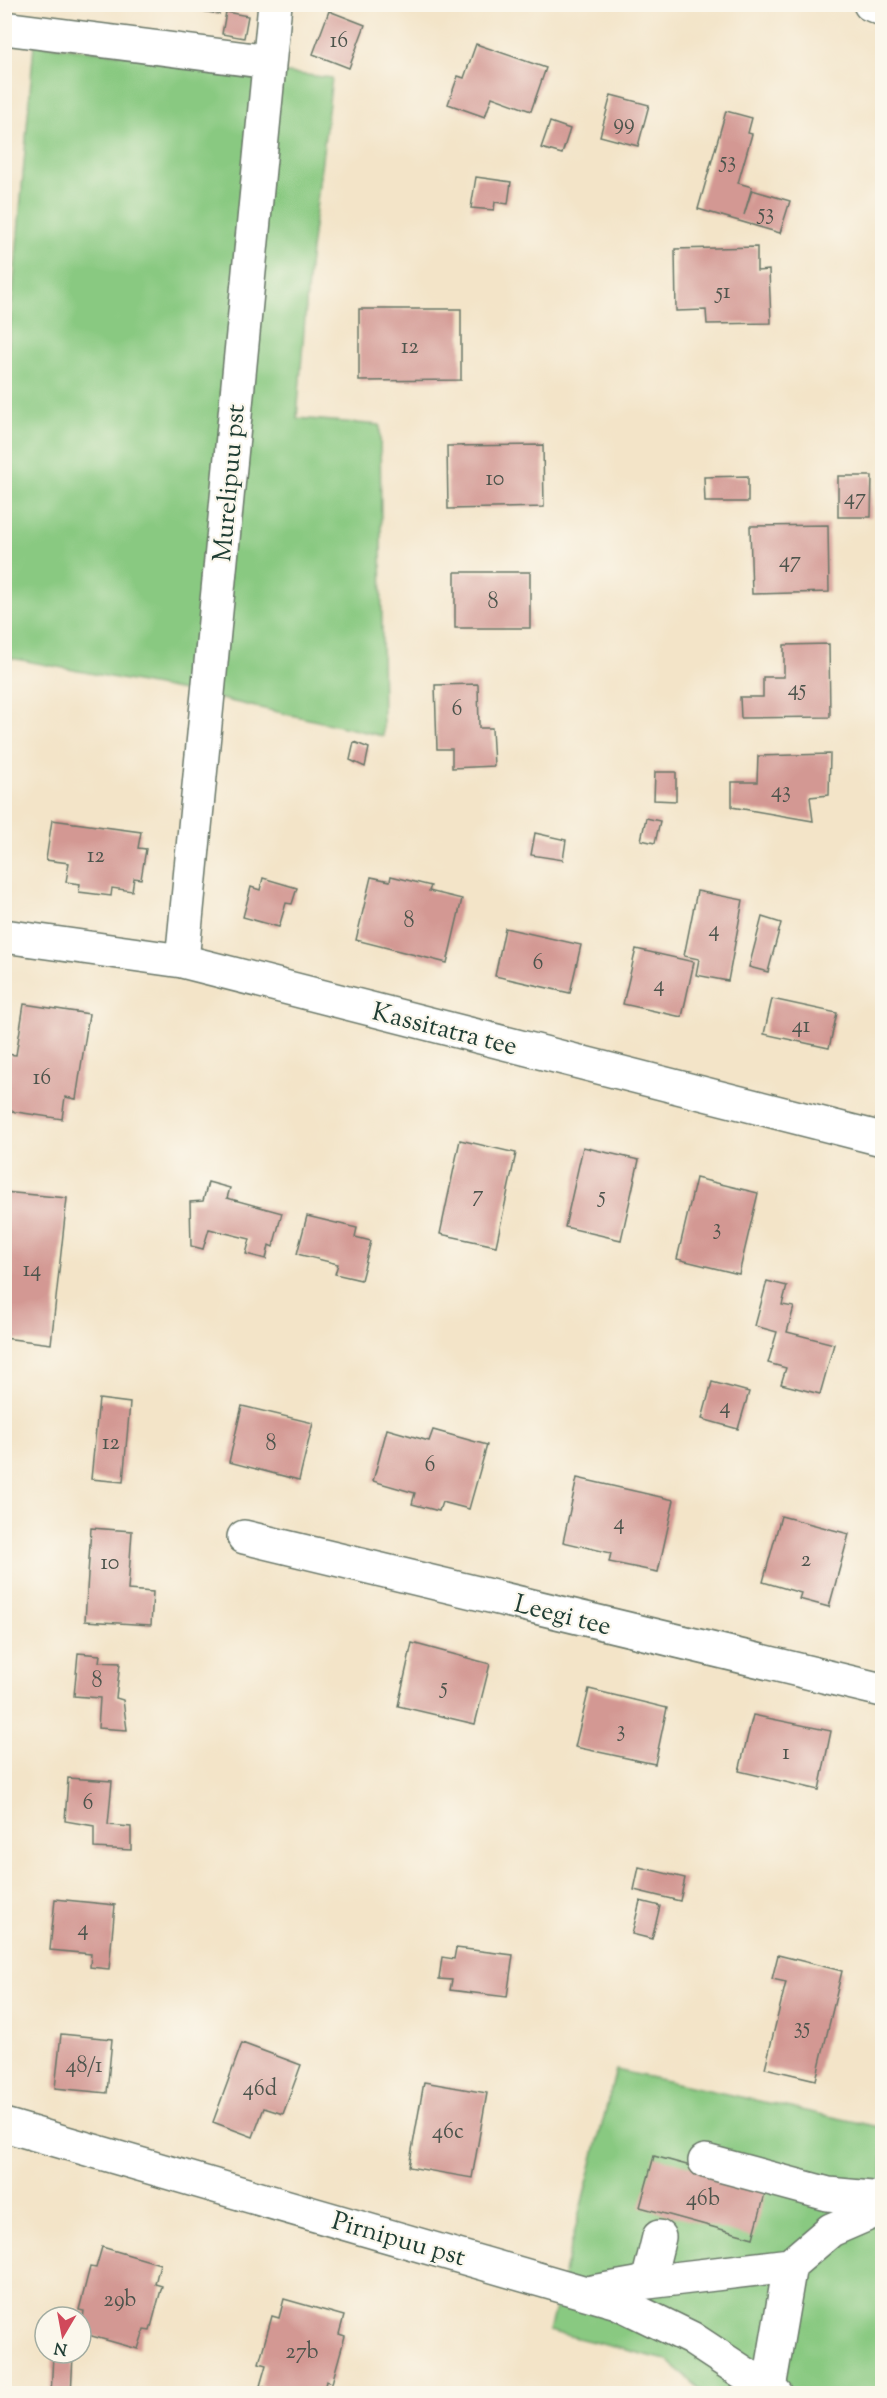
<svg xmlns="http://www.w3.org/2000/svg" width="887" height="2398" viewBox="0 0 887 2398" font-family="'Sorts Mill Goudy',serif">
	<rect width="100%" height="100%" fill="#fbf7ec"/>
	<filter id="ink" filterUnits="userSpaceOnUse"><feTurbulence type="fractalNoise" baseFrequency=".0167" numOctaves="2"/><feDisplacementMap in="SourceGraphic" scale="12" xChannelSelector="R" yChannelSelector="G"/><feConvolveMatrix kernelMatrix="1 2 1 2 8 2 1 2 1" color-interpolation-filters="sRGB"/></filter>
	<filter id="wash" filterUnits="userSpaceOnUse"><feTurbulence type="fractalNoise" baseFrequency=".008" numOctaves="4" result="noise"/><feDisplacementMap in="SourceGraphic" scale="24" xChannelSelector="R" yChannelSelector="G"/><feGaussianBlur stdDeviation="1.35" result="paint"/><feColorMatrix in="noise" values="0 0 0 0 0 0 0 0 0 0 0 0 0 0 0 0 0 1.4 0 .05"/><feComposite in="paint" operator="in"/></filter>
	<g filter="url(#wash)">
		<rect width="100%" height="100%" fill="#f3e4c8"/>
		<path fill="#89c981" stroke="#54835a" stroke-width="1.5" d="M34,44L332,78L309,267L297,418L380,425L383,736L199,694L5,657V388Z
			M616,2070L879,2127L882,2130V2393H705L666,2360L549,2331Z"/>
		<g id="blocks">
			<path fill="#d39893" d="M164,4H220L219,14Z
				M329,11L365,25L349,68L313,54Z
				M226,12L248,16L244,38L222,34Z
				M476,44L546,68L531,111L492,97L485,117L448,104L458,76L464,78Z
				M611,95L649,105L638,146L600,136Z
				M726,111L752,118L748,133L752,134L738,183L752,187L744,215L752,190L790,201L780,233L698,209Z
				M550,122L570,129L562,154L541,148Z
				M476,177L511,182L508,204L495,202L494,210L471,208Z
				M757,247V271L769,270L771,323L707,324L706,310L676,311L675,249Z
				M359,309H461V380L359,381Z
				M543,445L544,507L448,509L447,446Z
				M748,476V502H705L704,477Z
				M838,476H872L871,517H838Z
				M828,525L829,592L752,594L750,526Z
				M455,572H530V628H455Z
				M829,644L830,717L741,718L740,697H763V677H784V645Z
				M478,684L479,728H492L494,766L452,768V749H437L435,685Z
				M354,742L369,748L365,767L350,760Z
				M830,754L829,795L810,797L813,821L732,807V782H757L758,756Z
				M655,772H676V801L654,800Z
				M646,818L660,821L655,843L641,840Z
				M52,820L141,832L138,848L146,849L141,879L134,878L132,891L112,888L111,896L79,892L80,884L66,882L69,863L46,860Z
				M535,833L566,840L563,860L531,855Z
				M391,876L431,886L429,891L462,899L447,963L356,940L371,877L390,881Z
				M263,878L297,888L292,904L286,903L279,927L243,917L251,887L260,890Z
				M697,891L743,900L728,981L696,975L699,959L684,956Z
				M762,917L781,923L768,972L749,967Z
				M505,928L581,945L570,993L495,976Z
				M636,949L694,962L682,1017L623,1004Z
				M772,999L837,1013L829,1048L764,1034Z
				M24,1004L89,1014L76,1099L65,1097L62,1119L4,1110V1054L16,1055Z
				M460,1140L516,1153L496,1246L440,1234Z
				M583,1147L639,1160L621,1240L565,1227Z
				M696,1178L758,1193L739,1274L677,1259Z
				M208,1182L230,1188L227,1198L282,1213L273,1247L269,1245L266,1259L246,1254L250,1239L209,1229L203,1249L191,1246L190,1202L203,1201Z
				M4,1192L67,1198L51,1344L4,1338Z
				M307,1216L357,1228L355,1237L371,1241L361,1280L335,1274L338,1264L297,1254Z
				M767,1281L787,1286L782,1305L794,1307L787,1332L834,1344L820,1394L781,1384L786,1368L768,1363L777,1332L755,1326Z
				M712,1382L749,1392L738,1429L702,1419Z
				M99,1399L130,1403L123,1482L91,1479Z
				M242,1406L313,1423L299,1480L229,1462Z
				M387,1429L429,1441L433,1430L487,1445L469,1509L442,1502L439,1511L412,1504L415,1493L373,1481Z
				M577,1478L674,1500L658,1572L609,1562L611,1553L563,1542Z
				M781,1516L849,1534L829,1607L799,1599L801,1593L763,1582Z
				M91,1528L132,1531L128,1590L153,1592L151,1625L85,1621Z
				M412,1643L490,1664L475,1724L398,1706Z
				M78,1653L100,1655L99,1662L120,1663L116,1698L123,1700L127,1730L98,1728L100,1698L74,1696Z
				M589,1689L667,1708L655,1764L575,1747Z
				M753,1715L831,1731L819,1790L739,1771Z
				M68,1778L112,1781L108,1825L131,1827V1850L94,1848V1826L65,1821Z
				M639,1867L685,1878L680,1901L634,1890Z
				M55,1899L115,1905L109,1969L90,1967L91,1954L50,1950Z
				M640,1901L660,1906L652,1939L632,1934Z
				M456,1948L513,1955L507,1997L450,1990L452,1980L439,1979L442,1957L454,1959Z
				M778,1955L842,1971L816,2080L765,2068L786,1982L772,1979Z
				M61,2034L112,2039L107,2093L55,2088Z
				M242,2043L301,2065L283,2114L264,2108L253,2137L213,2122Z
				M424,2082L487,2093L472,2178L409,2167Z
				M654,2156L767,2187L753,2238L640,2207Z
				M102,2247L160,2264L155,2284L162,2286L150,2331L144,2330L138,2349L81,2333L84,2311L79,2310L90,2267L96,2268Z
				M284,2299L344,2316L339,2334L345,2336L332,2383L326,2381L323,2394H289L260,2386L266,2365L259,2363L272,2316L279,2318Z
				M53,2355L73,2356L71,2394H51Z"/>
		</g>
	</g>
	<g filter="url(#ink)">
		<use href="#blocks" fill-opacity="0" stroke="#697768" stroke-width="1.5"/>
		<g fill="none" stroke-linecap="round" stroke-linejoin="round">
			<defs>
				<path id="minor" d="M870,4L882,9
					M4,28L269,62
					M4,936L182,961L882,1139
					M182,961L275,4
					M244,1537L882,1690
					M4,2125L617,2302L691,2338L776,2394
					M705,2161L828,2194L882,2199
					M648,2282L659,2237
					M592,2292L648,2282L790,2265
					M769,2388L790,2265L831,2230L882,2208"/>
			</defs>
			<use href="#minor" stroke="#697768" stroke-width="36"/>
			<use href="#minor" stroke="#fff" stroke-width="33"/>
		</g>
	</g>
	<g text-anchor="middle" stroke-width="4.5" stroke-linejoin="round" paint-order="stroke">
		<g font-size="22" fill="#4c544c">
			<text x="339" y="47">16</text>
			<text x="624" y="129">99</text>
			<text x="728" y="167">53</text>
			<text x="766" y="219">53</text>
			<text x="723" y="298">51</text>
			<text x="410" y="353">12</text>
			<text x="495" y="485">10</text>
			<text x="855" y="504">47</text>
			<text x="790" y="567">47</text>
			<text x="493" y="608">8</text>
			<text x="797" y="695">45</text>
			<text x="457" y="715">6</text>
			<text x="781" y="797">43</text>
			<text x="96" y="862">12</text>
			<text x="409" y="927">8</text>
			<text x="714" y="936">4</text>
			<text x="538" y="969">6</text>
			<text x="659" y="991">4</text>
			<text x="801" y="1032">41</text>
			<text x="42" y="1084">16</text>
			<text x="478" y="1201">7</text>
			<text x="602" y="1202">5</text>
			<text x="717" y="1234">3</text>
			<text x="32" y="1276">14</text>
			<text x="725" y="1413">4</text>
			<text x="111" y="1449">12</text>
			<text x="271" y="1450">8</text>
			<text x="430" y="1471">6</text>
			<text x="619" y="1529">4</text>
			<text x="806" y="1566">2</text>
			<text x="110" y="1569">10</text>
			<text x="97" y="1687">8</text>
			<text x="444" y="1693">5</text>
			<text x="621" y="1736">3</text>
			<text x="786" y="1759">1</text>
			<text x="88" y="1809">6</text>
			<text x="83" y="1935">4</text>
			<text x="802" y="2033">35</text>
			<text x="84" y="2072">48/1</text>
			<text x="260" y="2095">46d</text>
			<text x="448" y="2138">46c</text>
			<text x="703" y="2205">46b</text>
			<text x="120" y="2306">29b</text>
			<text x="302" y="2358">27b</text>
		</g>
		<g font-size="26" fill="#1f3d34" stroke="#fbf7ec">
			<text transform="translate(228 483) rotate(-85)" y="9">Murelipuu pst</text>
			<text transform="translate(445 1028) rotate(14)" y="9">Kassitatra tee</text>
			<text transform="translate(563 1614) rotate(14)" y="9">Leegi tee</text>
			<text transform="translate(399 2238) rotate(16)" y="9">Pirnipuu pst</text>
		</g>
	</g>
	<rect width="887" height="2398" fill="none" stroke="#fbf7ec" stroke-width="24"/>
	<g transform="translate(63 2335) rotate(190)"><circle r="28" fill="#fbf7ec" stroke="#a3ada2" stroke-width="1.5"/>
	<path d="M0-4.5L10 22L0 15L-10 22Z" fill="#d1495b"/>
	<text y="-9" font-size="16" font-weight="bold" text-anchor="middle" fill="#1f3d34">N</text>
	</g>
</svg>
